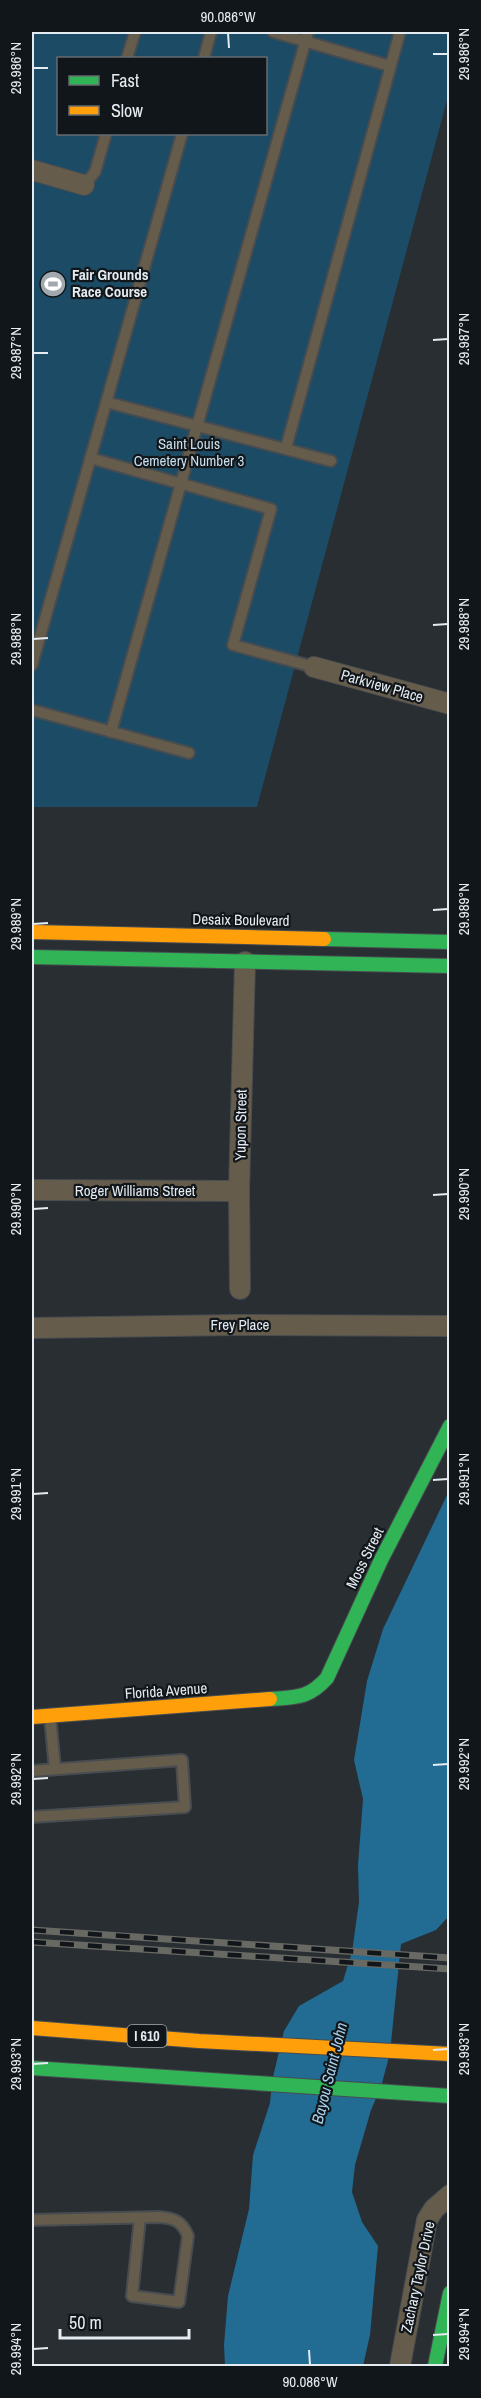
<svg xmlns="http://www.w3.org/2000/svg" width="481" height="2398" viewBox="0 0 481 2398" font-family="'Archivo Narrow',sans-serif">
	<rect width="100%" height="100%" fill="#282e32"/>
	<path fill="#1c4b65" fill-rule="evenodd" d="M32,32H449V93L257,807H32ZM58,58H266V134H58Z"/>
	<path fill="#226b92" d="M449,1491L450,1755L448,1761L450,1767L449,1916L436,1930L401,1944L390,2053L381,2087L371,2110L355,2165L352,2192L362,2222L378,2246L370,2335L363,2366H225L224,2345L228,2296L249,2209L253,2155L270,2103L272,2081L284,2031L299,2006L343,1981L352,1952L359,1902L358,1865L363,1799L354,1760L367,1681L383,1629Z"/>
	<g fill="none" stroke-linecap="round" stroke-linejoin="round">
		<defs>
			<path id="lane" d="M273,32L390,66
				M127,58L135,32
				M204,58L211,32
				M84,185L95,172L106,134
				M106,402L331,461
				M286,448L400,32
				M90,458L271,509L233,645L314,667
				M32,665L182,134
				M32,710L189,753
				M111,732L308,32
				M50,1716L55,1769
				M32,1771L182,1760L185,1807L32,1817
				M32,2220L159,2217C174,2218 182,2221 188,2236L179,2302L132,2296L140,2218"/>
			<path id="street" d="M32,170L84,185
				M314,667L450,704
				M32,1190L239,1191
				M240,1289L239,1191L245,962
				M32,1328L236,1325L450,1326
				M400,2366L427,2220L434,2209L450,2195"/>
			<path id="fast" d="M324,939L450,942
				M32,957L450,966
				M270,1699C296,1697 308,1699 327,1678L381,1560L450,1426
				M32,2068L450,2096
				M435,2366L450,2293"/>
			<path id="slow" d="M32,932L324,939
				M32,1717L270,1699
				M32,2028L199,2041L450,2054"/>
		</defs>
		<use href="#lane" stroke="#474c50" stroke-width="14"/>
		<use href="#street" stroke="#474c50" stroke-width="22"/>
		<use href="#fast" stroke="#474c50" stroke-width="16"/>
		<use href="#slow" stroke="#474c50" stroke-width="16"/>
		<use href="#lane" stroke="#655c4c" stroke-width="10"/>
		<use href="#street" stroke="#655c4c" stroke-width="20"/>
		<use href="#fast" stroke="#30b455" stroke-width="14"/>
		<use href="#slow" stroke="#ff9f0a" stroke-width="14"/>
		<defs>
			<path id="rail" d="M32,1930L450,1958
				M32,1942L450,1969"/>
		</defs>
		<use href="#rail" stroke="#696964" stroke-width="7"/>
		<use href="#rail" stroke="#11161a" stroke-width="4.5" stroke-dasharray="14" stroke-linecap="butt"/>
	</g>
	<path fill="none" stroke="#e4ebf1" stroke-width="2" d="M228,33L229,48M433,54H448M33,68H48M433,340L448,339M33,353H48M433,625L448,624M33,639L48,638M433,910L448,909M33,924L48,923M433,1195L448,1194M33,1209L48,1208M433,1480L448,1479M33,1494L48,1493M433,1765L448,1764M33,1779L48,1778M433,2050L448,2049M33,2064L48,2063M433,2335L448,2334M33,2349L48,2348M309,2350L310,2365"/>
	<defs>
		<symbol id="stadium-disc" viewBox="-11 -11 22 22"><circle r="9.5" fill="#a2a9ae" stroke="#11161a"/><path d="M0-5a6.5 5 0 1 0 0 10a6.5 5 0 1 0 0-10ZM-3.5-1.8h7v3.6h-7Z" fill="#fff"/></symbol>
	</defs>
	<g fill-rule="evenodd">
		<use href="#stadium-disc" x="38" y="269" width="30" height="30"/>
	</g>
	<g text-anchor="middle" stroke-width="4.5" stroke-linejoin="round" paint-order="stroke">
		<rect fill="#11161a" stroke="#a5abb0" stroke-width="1.5" x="127.5" y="2025" width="39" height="22" rx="4.5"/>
		<g font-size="14" font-weight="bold" fill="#e4ebf1">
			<text x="147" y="2041">I 610</text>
		</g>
		<g font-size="15" font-weight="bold" fill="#e4ebf1" stroke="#11161a" text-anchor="start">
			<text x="72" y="280">Fair Grounds<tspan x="72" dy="17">Race Course</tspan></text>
		</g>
		<g font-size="15" fill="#c9deee" stroke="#11161a">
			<text x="189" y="449">Saint Louis<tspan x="189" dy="17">Cemetery Number 3</tspan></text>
		</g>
		<g font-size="15" fill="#e4ebf1" stroke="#11161a">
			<text transform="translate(382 686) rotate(16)" y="5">Parkview Place</text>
			<text transform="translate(241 920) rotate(1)" y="5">Desaix Boulevard</text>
			<text transform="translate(241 1125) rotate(-89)" y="5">Yupon Street</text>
			<text x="135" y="1196">Roger Williams Street</text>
			<text x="240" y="1330">Frey Place</text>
			<text transform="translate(365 1558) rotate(-64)" y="5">Moss Street</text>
			<text transform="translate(166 1691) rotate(-4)" y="5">Florida Avenue</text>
			<text transform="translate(418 2277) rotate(-78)" y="5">Zachary Taylor Drive</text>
		</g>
		<g font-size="16" font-style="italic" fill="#a5d1ef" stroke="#11161a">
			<text transform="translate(329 2073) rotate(-76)" y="6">Bayou Saint John</text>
		</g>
	</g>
	<rect width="481" height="2398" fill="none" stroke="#11161a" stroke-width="66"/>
	<rect x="57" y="57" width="210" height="78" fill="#11161a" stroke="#656b70" stroke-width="1.5"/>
	<rect x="69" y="76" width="30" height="9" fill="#30b455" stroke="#656b70" stroke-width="1.5"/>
	<text x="111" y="87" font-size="18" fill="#e4ebf1">Fast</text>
	<rect x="69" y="106" width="30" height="9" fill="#ff9f0a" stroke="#656b70" stroke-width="1.5"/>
	<text x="111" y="117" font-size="18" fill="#e4ebf1">Slow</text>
	<path d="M60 2329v9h129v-9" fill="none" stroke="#e4ebf1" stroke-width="3"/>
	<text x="69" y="2329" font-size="18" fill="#e4ebf1" stroke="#11161a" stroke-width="4.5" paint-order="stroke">50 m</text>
	<rect x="33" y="33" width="415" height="2332" fill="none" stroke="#e4ebf1" stroke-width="2"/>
	<g font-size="15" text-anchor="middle" fill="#e4ebf1">
		<text x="228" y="22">90.086°W</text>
		<text transform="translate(464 54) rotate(-90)" y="5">29.986°N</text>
		<text transform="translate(16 68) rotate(-90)" y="5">29.986°N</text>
		<text transform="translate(464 339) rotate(-90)" y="5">29.987°N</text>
		<text transform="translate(16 353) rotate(-90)" y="5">29.987°N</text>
		<text transform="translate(464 624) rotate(-90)" y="5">29.988°N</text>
		<text transform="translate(16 639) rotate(-90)" y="5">29.988°N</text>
		<text transform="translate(464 909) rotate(-90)" y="5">29.989°N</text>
		<text transform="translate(16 924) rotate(-90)" y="5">29.989°N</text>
		<text transform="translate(464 1194) rotate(-90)" y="5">29.990°N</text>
		<text transform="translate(16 1209) rotate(-90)" y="5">29.990°N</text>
		<text transform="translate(464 1479) rotate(-90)" y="5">29.991°N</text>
		<text transform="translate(16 1494) rotate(-90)" y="5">29.991°N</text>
		<text transform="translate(464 1764) rotate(-90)" y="5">29.992°N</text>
		<text transform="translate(16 1779) rotate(-90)" y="5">29.992°N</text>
		<text transform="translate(464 2049) rotate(-90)" y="5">29.993°N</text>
		<text transform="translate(16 2064) rotate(-90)" y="5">29.993°N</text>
		<text transform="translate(464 2334) rotate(-90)" y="5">29.994°N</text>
		<text transform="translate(16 2349) rotate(-90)" y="5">29.994°N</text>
		<text x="310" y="2387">90.086°W</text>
	</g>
</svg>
